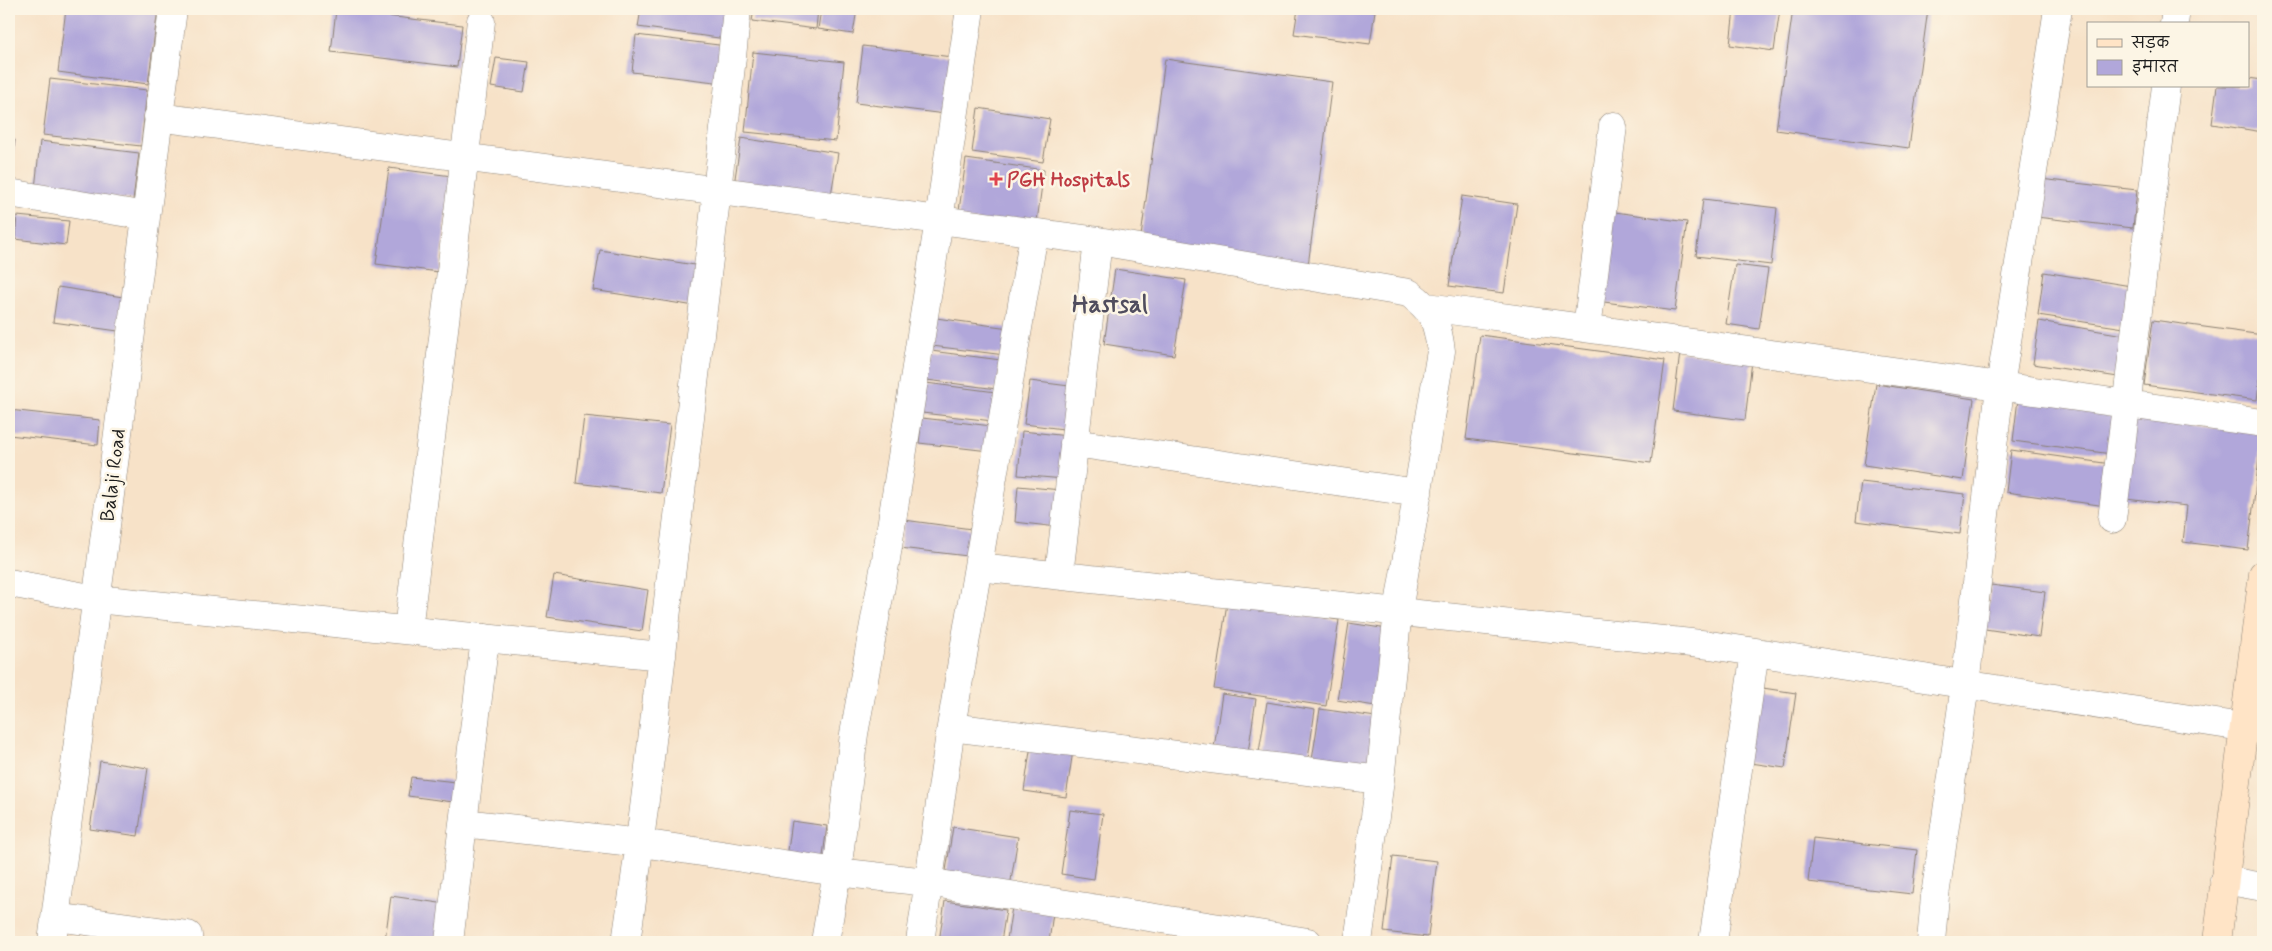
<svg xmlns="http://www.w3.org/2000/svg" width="2272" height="951" viewBox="0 0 2272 951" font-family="Mynerve,'Playpen Sans Deva',sans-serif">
	<rect width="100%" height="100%" fill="#fcf5e5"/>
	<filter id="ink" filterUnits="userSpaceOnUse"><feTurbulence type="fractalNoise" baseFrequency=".02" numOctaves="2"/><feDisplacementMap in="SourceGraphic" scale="10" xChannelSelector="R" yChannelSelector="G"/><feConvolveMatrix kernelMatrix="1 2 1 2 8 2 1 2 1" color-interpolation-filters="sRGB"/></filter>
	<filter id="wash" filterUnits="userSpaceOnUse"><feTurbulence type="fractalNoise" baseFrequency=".0096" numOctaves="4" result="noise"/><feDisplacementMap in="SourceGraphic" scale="20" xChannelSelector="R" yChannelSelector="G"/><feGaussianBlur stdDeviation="1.12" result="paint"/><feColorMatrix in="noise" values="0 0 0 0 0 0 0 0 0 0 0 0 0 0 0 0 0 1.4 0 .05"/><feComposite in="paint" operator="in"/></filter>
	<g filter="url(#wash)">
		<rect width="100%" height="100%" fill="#f7e2c8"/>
		<g id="blocks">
			<path fill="#b1a7da" d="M66,9H158L148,84L58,72Z
				M641,9H731L726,39L638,27Z
				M754,9H818L816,29L752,21Z
				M821,9H857L853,34L818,29Z
				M1298,9H1357L1375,11L1370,44L1294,34Z
				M1734,9H1780L1774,51L1730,45Z
				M1793,9H1928L1909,148L1776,130Z
				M336,10L462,25L457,67L331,52Z
				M636,35L727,46L723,83L632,72Z
				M863,46L952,57L945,114L856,103Z
				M753,52L844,62L836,141L745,132Z
				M496,58L529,62L524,92L491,87Z
				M1165,59L1332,82L1308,266L1140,244Z
				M2248,78L2263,80V132L2212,124L2217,86H2248Z
				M50,79L147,90L141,146L43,135Z
				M978,108L1050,119L1043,162L972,152Z
				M741,138L838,153L830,201L734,185Z
				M9,139L15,140L10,183H9Z
				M40,141L139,153L133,200L35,189Z
				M966,159L1044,170L1036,229L958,218Z
				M389,168L452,176L439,272L376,264Z
				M2040,179L2137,190L2133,228L2036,217Z
				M1462,196L1517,204L1504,293L1449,286Z
				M1703,199L1777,208L1771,265L1696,256Z
				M1608,211L1687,222L1675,311L1596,301Z
				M17,216L69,221L66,245L15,239Z
				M600,250L701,266L695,306L593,290Z
				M1735,265L1768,269L1759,329L1726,324Z
				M1115,269L1186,280L1174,355L1104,344Z
				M2044,272L2131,286L2124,328L2038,315Z
				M58,287L123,297L118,331L53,322Z
				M936,318L1009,328L1005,355L932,346Z
				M2153,320L2263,335V352L2257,400L2144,385Z
				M2039,321L2124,335L2118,377L2033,364Z
				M1480,335L1665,360L1651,463L1466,439Z
				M931,351L1001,360L997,389L927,380Z
				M1680,352L1752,361L1745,420L1673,411Z
				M1030,381L1077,387L1071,430L1024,424Z
				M926,383L996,392L993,421L922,413Z
				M1876,384L1974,399L1963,480L1864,465Z
				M2018,399L2118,413L2112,454L2013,441Z
				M9,410L100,420L98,445L9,435Z
				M584,416L670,425L661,493L576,483Z
				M2127,416L2262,433L2248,550L2183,542L2187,506L2117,498Z
				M922,418L992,426L989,451L919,443Z
				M1022,431L1068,436L1064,479L1018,475Z
				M2011,450L2111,464L2106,506L2006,492Z
				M1861,482L1965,494L1960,534L1856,521Z
				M1018,486L1061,490L1057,527L1015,522Z
				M904,520L979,530L976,557L900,548Z
				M554,575L648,590L642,631L547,617Z
				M1991,585L2045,592L2039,637L1985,629Z
				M1227,603L1339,620L1326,706L1214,689Z
				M1349,623L1394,630L1382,707L1337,700Z
				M1756,687L1796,693L1785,768L1744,762Z
				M1222,694L1256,699L1248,753L1214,748Z
				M1267,702L1315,710L1308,759L1259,752Z
				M1320,709L1376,717L1369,768L1312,760Z
				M1032,738L1074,744L1066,797L1024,791Z
				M100,761L148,768L138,836L90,829Z
				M411,777L456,782L453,802L408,796Z
				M1070,810L1103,814L1094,879L1061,874Z
				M792,821L827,826L822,863L787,858Z
				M953,827L1018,837L1010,887L945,877Z
				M1813,838L1917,850L1912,894L1808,882Z
				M1393,856L1437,861L1428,937L1384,932Z
				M391,896L446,904L441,942L385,940Z
				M945,901L1006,910L1001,942H939Z
				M1012,907L1053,913L1049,942L1007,939Z"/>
		</g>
	</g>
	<g filter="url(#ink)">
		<use href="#blocks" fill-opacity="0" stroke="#8a7f72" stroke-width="1"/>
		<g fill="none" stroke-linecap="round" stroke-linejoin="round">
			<defs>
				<path id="street" d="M2174,24L2176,9
					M158,117L1098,241L1409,293C1434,312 1437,320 1441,351L1398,611L1380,780L1358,942
					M9,193L146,216
					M1427,307C1706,344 1985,383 2263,423
					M1587,328L1613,126
					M1074,443L1418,493
					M2112,519L2166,86
					M978,567L1710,645L2242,727
					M1059,575L1098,241
					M9,583L96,599L662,656
					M408,630L481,21
					M951,727L1380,780
					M463,823L641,843L837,872L927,882L1308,942
					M2224,880L2263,887
					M56,917L188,935V942
					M52,942L173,9
					M449,942L485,638
					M626,942C645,818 657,692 672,567C694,381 718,195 737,9
					M825,942L837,872L854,734L886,559L939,220L970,9
					M920,942L951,727L1034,233
					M1713,942L1755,652
					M1931,942L1935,896L1965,685L2000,387L2058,9"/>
				<path id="secondary" d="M2217,942L2263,574"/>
			</defs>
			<use href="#street" stroke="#8a7f72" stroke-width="29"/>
			<use href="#secondary" stroke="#8a7f72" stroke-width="29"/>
			<use href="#street" stroke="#fff" stroke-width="28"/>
			<use href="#secondary" stroke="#ffe4c6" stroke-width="28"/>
		</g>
	</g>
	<path fill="#e0444e" stroke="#fcf5e5" stroke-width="2" d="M993.5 171.5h5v5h5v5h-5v5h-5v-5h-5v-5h5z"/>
	<g text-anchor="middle" stroke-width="5" stroke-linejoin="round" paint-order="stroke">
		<g font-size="20" font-weight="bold" fill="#be3a42" stroke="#fcf5e5" text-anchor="start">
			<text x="1007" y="186">PGH Hospitals</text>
		</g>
		<g font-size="20" fill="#1c1c1c" stroke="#fcf5e5">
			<text transform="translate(112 475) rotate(-83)" y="7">Balaji Road</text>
		</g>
		<g font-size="25" font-weight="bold" fill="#504d5e" stroke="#fcf5e5">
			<text x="1110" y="312">Hastsal</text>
		</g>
	</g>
	<rect width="2272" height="951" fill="none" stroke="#fcf5e5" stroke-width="30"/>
	<rect x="2087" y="22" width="162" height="65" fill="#fcf5e5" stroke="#a29e95"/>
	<rect x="2097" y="39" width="25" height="8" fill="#ffe4c6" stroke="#a29e95"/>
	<text x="2132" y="48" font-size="15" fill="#1c1c1c">सड़क</text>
	<rect x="2097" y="60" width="25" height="15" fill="#b1a7da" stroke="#a29e95"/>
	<text x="2132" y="72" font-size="15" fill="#1c1c1c">इमारत</text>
</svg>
